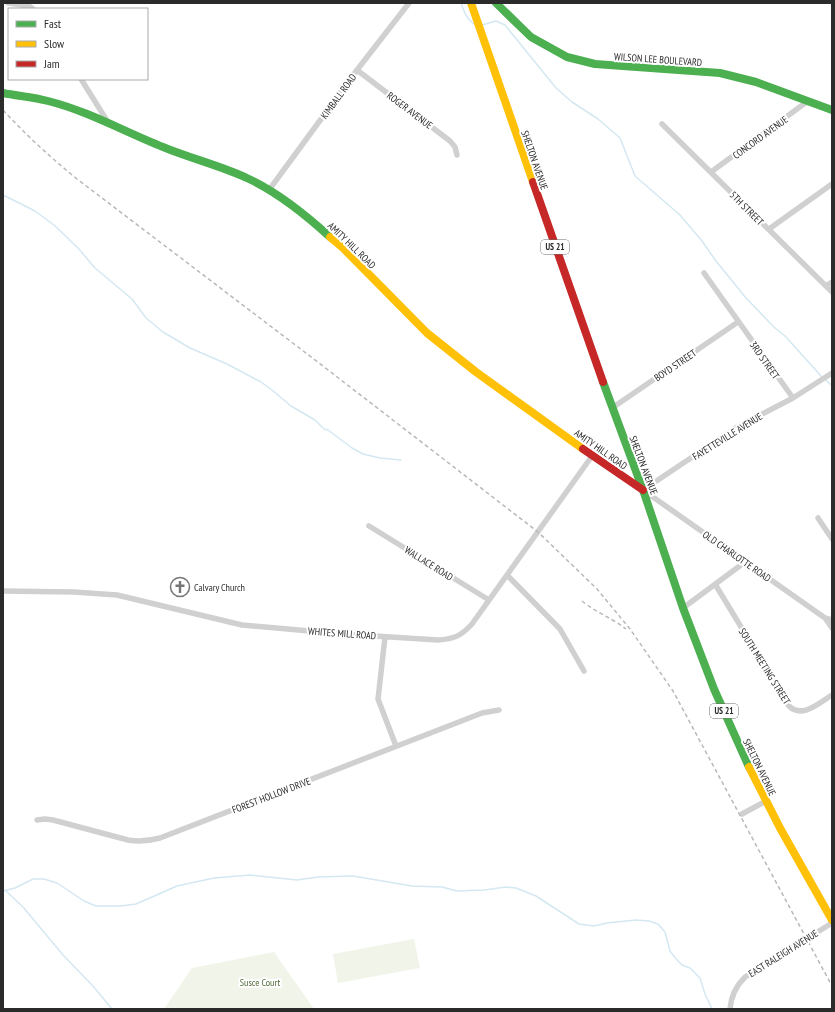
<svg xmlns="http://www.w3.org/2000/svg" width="835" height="1012" viewBox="0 0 835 1012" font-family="'PT Sans Narrow',sans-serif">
	<rect width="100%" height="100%" fill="#fff"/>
	<path fill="#f0f4e9" d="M414,939L420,968L338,983L333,954Z
		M274,952L314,1009H164L192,968Z"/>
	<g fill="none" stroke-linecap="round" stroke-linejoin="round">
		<path stroke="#d4e8f2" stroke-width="1.5" d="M461,3C464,11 466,19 474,24
			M482,25L496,21L505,25L556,88L572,102L598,119L620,138L635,176L680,215L702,241L716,261L746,298L775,328L785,336L822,377
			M3,195L35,211L54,225L78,248L95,268L132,299L146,318L163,332L190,348L227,364L261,382L272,390L291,406L315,420L324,429L328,430L352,448L363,454L380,458L401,460
			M825,379L832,386
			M5,890L23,907L63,955L93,986L112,1009
			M3,891L15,888L33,879H44L57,883L84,901L96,906H121L136,904L177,886L214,878L250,875L297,880L318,877L353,876L412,886L442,887L457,891L484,890L506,887L516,888L536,896L579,924L594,926L607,923L636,920L649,921L658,924L665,932L670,951L677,960L682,965L690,968L700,978L705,994L712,1009"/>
		<path stroke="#d0d0d0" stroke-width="5.5" d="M8,3L29,6L33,9
			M357,70L450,141L455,147L457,155
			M81,79L109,124
			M662,124L832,292
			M711,172L808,101
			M269,190L357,70L409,3
			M769,229L832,184
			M704,273L793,398
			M826,286L832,282
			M832,373L793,398L737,427L643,490L825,618L832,620
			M612,408L738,322
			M818,518L832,539
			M369,526L489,600
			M507,575L560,629L584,671
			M715,584L789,706C802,719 819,703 832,695
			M3,591L74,592L117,595L242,625L343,634L438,640C454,639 461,636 472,624L592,456
			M683,608L745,562
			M825,618L832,628
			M385,637L378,699L396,746
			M742,814L766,801
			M37,820L45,819L53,820L128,840C140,842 149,841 160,838L482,713L499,710
			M730,1009C731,995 736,986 745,977L832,923"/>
		<path stroke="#4caf50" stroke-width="8" d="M496,3L531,37L567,57L595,64L720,73L756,82L832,110
			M3,93C18,96 33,97 48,101C88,111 125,132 163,147C192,159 222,166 249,179C279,193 306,215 330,237
			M603,382L643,490L683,608L714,689L749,767"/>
		<path stroke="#ffc107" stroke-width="8" d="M471,3L533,182
			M330,237L343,248L427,333L476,372L583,449
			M749,767L780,828L832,920"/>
		<path stroke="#c62828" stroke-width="8" d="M533,182L603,382
			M583,449L643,490"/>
		<path stroke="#b8b8b8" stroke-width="1.5" stroke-dasharray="4 3" stroke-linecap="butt" d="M3,110C26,135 50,157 77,179L319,363L538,532L597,589L630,629L673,691L832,986
			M582,601C595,612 612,618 626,629"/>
	</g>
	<defs>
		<symbol id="church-ring" viewBox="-11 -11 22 22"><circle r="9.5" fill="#fff" stroke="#757575" stroke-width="1.5"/><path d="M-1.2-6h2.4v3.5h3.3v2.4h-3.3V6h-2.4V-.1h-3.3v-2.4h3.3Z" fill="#757575"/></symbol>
	</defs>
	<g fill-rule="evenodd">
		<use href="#church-ring" x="169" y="576" width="22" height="22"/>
	</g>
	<g text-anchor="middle" stroke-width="4" stroke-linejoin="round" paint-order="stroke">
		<g fill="#fff" stroke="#6b6b6b" stroke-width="1">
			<rect x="541" y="240" width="28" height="14" rx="3"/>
			<rect x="710" y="704" width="28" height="14" rx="3"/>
		</g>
		<g font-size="9" font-weight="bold" fill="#2b2b2b">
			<text x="555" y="250">US 21</text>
			<text x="724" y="714">US 21</text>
		</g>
		<g font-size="10" fill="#2b2b2b" stroke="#fff">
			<text transform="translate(658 59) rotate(4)" y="4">WILSON LEE BOULEVARD</text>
			<text transform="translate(338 96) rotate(-54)" y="4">KIMBALL ROAD</text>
			<text transform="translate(410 110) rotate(37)" y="4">ROGER AVENUE</text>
			<text transform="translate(760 137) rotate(-36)" y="4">CONCORD AVENUE</text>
			<text transform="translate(535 160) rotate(71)" y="4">SHELTON AVENUE</text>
			<text transform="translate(747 208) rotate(45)" y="4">5TH STREET</text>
			<text transform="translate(352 245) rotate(44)" y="4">AMITY HILL ROAD</text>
			<text transform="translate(765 360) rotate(55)" y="4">3RD STREET</text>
			<text transform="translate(675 365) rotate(-34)" y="4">BOYD STREET</text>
			<text transform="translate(727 436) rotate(-32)" y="4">FAYETTEVILLE AVENUE</text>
			<text transform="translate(601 449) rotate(35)" y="4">AMITY HILL ROAD</text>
			<text transform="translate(644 465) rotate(69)" y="4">SHELTON AVENUE</text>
			<text transform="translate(737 556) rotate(35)" y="4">OLD CHARLOTTE ROAD</text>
			<text transform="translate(429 563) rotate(32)" y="4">WALLACE ROAD</text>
			<text transform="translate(342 633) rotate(4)" y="4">WHITES MILL ROAD</text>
			<text transform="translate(765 666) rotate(58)" y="4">SOUTH MEETING STREET</text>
			<text transform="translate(760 767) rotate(64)" y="4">SHELTON AVENUE</text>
			<text transform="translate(271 795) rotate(-21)" y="4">FOREST HOLLOW DRIVE</text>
			<text transform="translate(783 953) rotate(-32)" y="4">EAST RALEIGH AVENUE</text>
		</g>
		<g font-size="10" fill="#2b2b2b" stroke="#fff" text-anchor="start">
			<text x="194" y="591">Calvary Church</text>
		</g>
		<g font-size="10" fill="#516a36" stroke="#fff">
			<text x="260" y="986">Susce Court</text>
		</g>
	</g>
	<rect width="835" height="1012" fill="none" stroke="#2b2b2b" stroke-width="8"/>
	<rect x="8" y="8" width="140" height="72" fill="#ffffff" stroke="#aaaaaa"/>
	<rect x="16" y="21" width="20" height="6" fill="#4caf50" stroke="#aaaaaa"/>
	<text x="44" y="28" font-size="12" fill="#2b2b2b">Fast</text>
	<rect x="16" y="41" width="20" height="6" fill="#ffc107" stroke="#aaaaaa"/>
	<text x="44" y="48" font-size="12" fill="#2b2b2b">Slow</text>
	<rect x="16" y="61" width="20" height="6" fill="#c62828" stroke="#aaaaaa"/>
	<text x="44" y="68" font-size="12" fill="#2b2b2b">Jam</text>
</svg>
